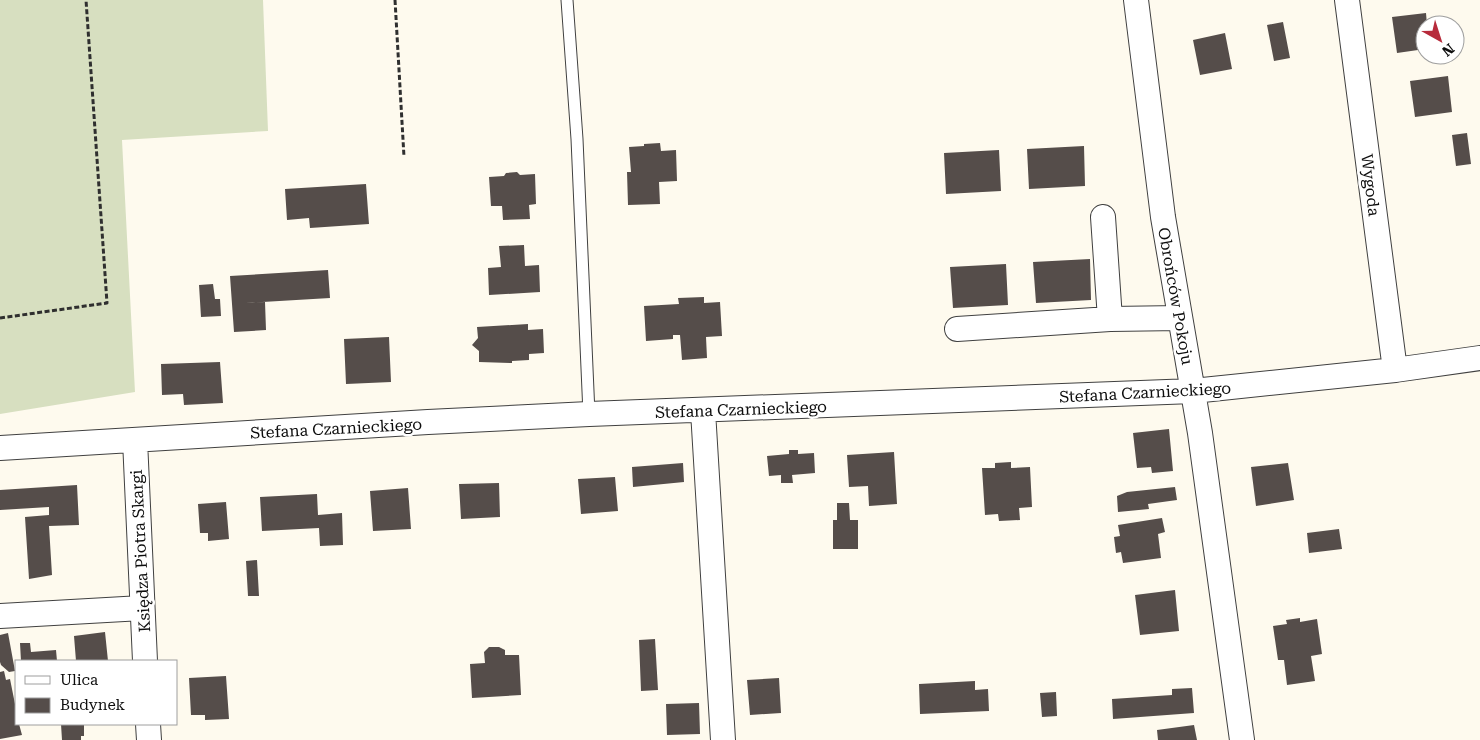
<svg xmlns="http://www.w3.org/2000/svg" width="1480" height="740" viewBox="0 0 1480 740" font-family="'Roboto Serif',serif">
	<rect width="100%" height="100%" fill="#fefaee"/>
	<path fill="#d7dfc0" d="M0,0H263L268,131L122,140L135,392L0,414Z"/>
	<path fill="#554d4a" d="M1426,13L1427,25H1425V49L1397,53L1392,17Z
		M1283,22L1290,58L1274,61L1267,25Z
		M1225,33L1232,69L1200,75L1193,40Z
		M1448,76L1452,112L1415,117L1410,81Z
		M1467,133L1471,164L1456,166L1452,135Z
		M660,143L661,151L676,150L677,181L659,182L660,204L628,205L627,172H631L629,147L644,146V144Z
		M1084,146L1085,186L1029,189L1027,149Z
		M999,150L1001,191L946,194L944,153Z
		M517,172L520,175L535,174L536,204L529,205L530,219L503,220L502,206H491L489,177L504,176L506,173Z
		M366,184L369,224L310,228L309,218L287,220L285,189Z
		M524,245L525,266L539,265L540,292L489,295L488,268L501,267L499,246Z
		M1090,259L1091,300L1036,303L1033,262Z
		M1006,264L1008,305L953,308L950,267Z
		M328,270L330,298L245,303L265,302L266,330L234,332L230,276Z
		M213,284L215,299H220L221,316L201,317L199,285Z
		M704,297V303L720,302L722,336L706,337L707,358L682,360L680,335H673V339L646,341L644,306L679,304L678,298Z
		M528,324V330L543,329L544,353L529,354V360L512,361V363L479,362V351L472,345L478,338L477,327Z
		M389,337L391,382L346,384L344,339Z
		M220,362L223,403L184,405L183,394L162,395L161,364Z
		M1169,429L1173,471L1152,473L1151,467L1137,468L1133,433Z
		M789,450H798V454L814,453L815,473L792,475L793,483H781V475L769,476L767,456L789,454Z
		M894,452L897,504L869,506L868,486L849,487L847,455Z
		M1011,462V468L1030,467L1032,507L1019,508L1020,520L999,521L998,514L985,515L982,468H995V463Z
		M683,463L684,482L633,487L632,467Z
		M1288,463L1294,500L1256,506L1251,467Z
		M615,477L618,511L581,514L578,479Z
		M499,483L500,517L461,519L459,484Z
		M77,485L79,525L49,526L52,575L29,579L25,517L49,515V507L0,510V490Z
		M1175,487L1177,500L1148,504L1149,509L1118,512L1117,496L1127,492Z
		M408,488L411,529L373,531L370,491Z
		M317,494L318,515L342,513L343,545L320,546L319,528L262,531L260,497Z
		M226,502L229,539L208,541V533H200L198,504Z
		M837,503H849L850,520H858V549H833V520H837Z
		M1162,518L1165,532L1158,534L1161,558L1123,563L1121,552L1116,553L1114,537L1120,536L1118,525Z
		M1339,529L1342,549L1309,553L1307,533Z
		M257,560L259,596H248L246,561Z
		M1175,590L1179,631L1140,635L1135,595Z
		M1300,618V622L1317,619L1322,654L1311,656L1315,681L1287,685L1284,660H1278L1273,626L1287,624L1286,620Z
		M105,632L108,661H76L74,636Z
		M8,633L15,671L9,672L1,665L0,662V635Z
		M655,639L658,690L641,691L639,640Z
		M20,643H30L31,652L56,650L57,661H21Z
		M489,647H499L505,650V655H519L521,695L472,698L470,664L485,663L484,652Z
		M4,671L6,680L10,679L16,709V724H19L22,735L0,739V672Z
		M226,676L229,719L205,720V715H191L189,678Z
		M779,678L781,713L750,715L747,680Z
		M975,681V690L988,689L989,711L920,714L919,684Z
		M1192,688L1194,713L1113,719L1112,699L1172,695V689Z
		M1056,692L1057,716L1042,717L1040,693Z
		M699,703L700,734L667,735L666,704Z
		M61,724H84V736H81V740H62Z
		M1194,725L1197,740H1158L1157,730Z"/>
	<g fill="none" stroke-linecap="round" stroke-linejoin="round">
		<defs>
			<path id="service" d="M567,0L577,139L589,414"/>
			<path id="minor" d="M1136,0L1163,217L1200,433L1242,740
				M1347,0L1395,370
				M1103,217L1110,319
				M957,329L1110,319L1180,318
				M703,411L723,740
				M135,440L145,661
				M0,448L428,422L589,414L1193,391L1395,370L1480,358
				M0,616L142,608
				M148,724L149,740"/>
		</defs>
		<use href="#service" stroke="#404040" stroke-width="13"/>
		<use href="#minor" stroke="#404040" stroke-width="26"/>
		<path stroke="#2f2f2f" stroke-width="3" stroke-dasharray="5 2.5" stroke-linecap="butt" d="M395,0L404,157
			M0,318L107,303L86,0"/>
		<use href="#service" stroke="#fff" stroke-width="11"/>
		<use href="#minor" stroke="#fff" stroke-width="24"/>
	</g>
	<g text-anchor="middle" stroke-width="5" stroke-linejoin="round" paint-order="stroke">
		<g font-size="16" fill="#0d0d0d" stroke="#fff">
			<text transform="translate(1371 185) rotate(83)" y="6">Wygoda</text>
			<text transform="translate(1176 296) rotate(80)" y="6">Obrońców Pokoju</text>
			<text transform="translate(1145 392) rotate(-3)" y="6">Stefana Czarnieckiego</text>
			<text transform="translate(741 409) rotate(-2)" y="6">Stefana Czarnieckiego</text>
			<text transform="translate(336 428) rotate(-3)" y="6">Stefana Czarnieckiego</text>
			<text transform="translate(140 551) rotate(-93)" y="6">Księdza Piotra Skargi</text>
		</g>
	</g>
	<rect x="15" y="660" width="162" height="65" fill="#ffffff" stroke="#9e9e9e"/>
	<rect x="25" y="676" width="25" height="8" fill="#ffffff" stroke="#9e9e9e"/>
	<text x="60" y="685" font-size="15" fill="#0d0d0d">Ulica</text>
	<rect x="25" y="698" width="25" height="15" fill="#554d4a" stroke="#9e9e9e"/>
	<text x="60" y="710" font-size="15" fill="#0d0d0d">Budynek</text>
	<g transform="translate(1440 40) rotate(141)"><circle r="24" fill="#ffffff" stroke="#9e9e9e"/>
	<path d="M0-4L9 19L0 12L-9 19Z" fill="#b72b3b"/>
	<text y="-8" font-size="14" font-weight="bold" text-anchor="middle" fill="#0d0d0d">N</text>
	</g>
</svg>
